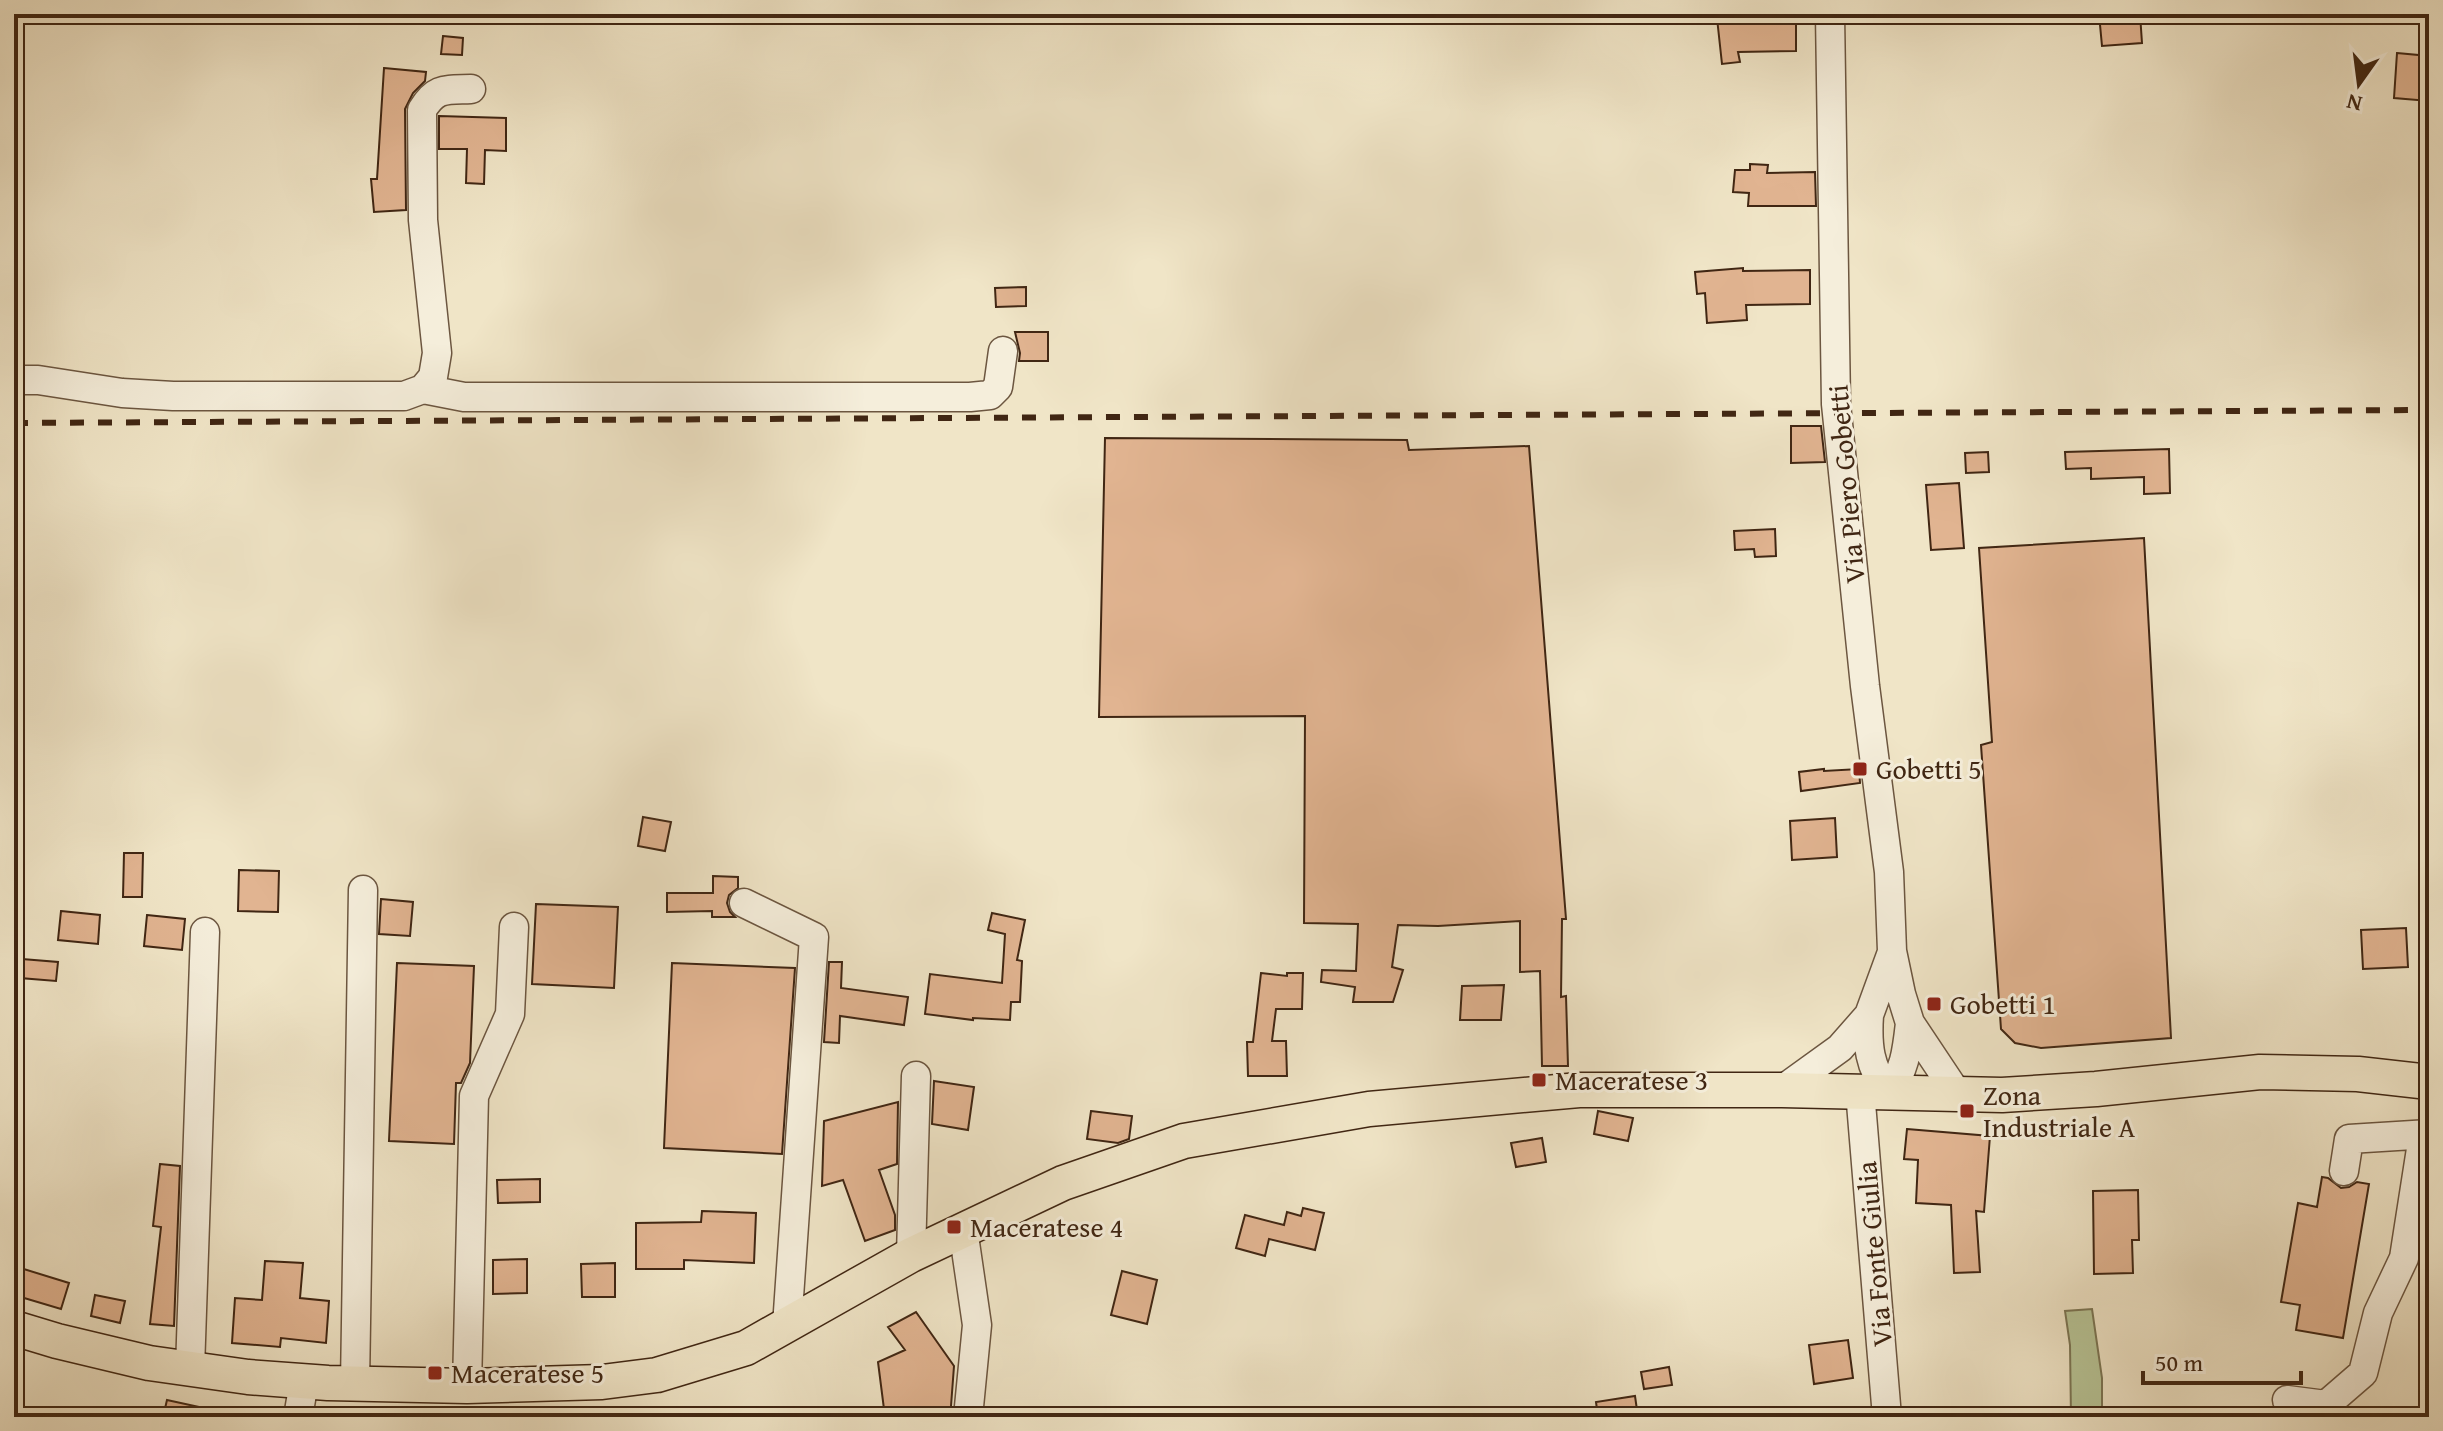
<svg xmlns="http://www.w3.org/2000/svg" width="2443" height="1431" viewBox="0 0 2443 1431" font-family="'Gentium Book Plus',serif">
	<rect width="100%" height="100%" fill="#f0e5c7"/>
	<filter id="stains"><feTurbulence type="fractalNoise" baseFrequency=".0025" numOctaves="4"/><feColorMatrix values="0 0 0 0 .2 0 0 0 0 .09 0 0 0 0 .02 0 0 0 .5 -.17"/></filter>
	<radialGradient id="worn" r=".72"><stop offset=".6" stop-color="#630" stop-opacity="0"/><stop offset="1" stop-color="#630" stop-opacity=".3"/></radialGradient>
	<path fill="#b8c597" stroke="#7c7655" stroke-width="2" d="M2092,1309L2102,1378V1417H2071L2070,1345L2065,1311Z"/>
	<path fill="#e1b491" stroke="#402613" stroke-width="2" d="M1751,14L1752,18L1796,17V51L1738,52L1740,62L1722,64L1717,18Z
		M2099,14H2140L2142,43L2102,46Z
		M443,36L463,38L462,55L441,54Z
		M2397,53L2429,56V101L2394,98Z
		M384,68L426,72L425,81L413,93L405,109L406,210L374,212L371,179H377Z
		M439,116L506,118V151L485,150L484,184L466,183L467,149H439Z
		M1750,164L1768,165L1767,173L1815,172L1816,206H1748L1749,193L1733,192L1735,170H1750Z
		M1743,268V271L1810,270V304L1746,305L1747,320L1707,323L1705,293L1697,294L1695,272Z
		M1026,287V306L996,307L995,288Z
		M1015,332H1048V361H1019L1020,353Z
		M1791,426H1821L1825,462L1791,463Z
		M1105,438L1407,440L1409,450L1529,446L1566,919H1562L1561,997L1566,996L1568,1066H1542L1540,971L1520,972V921L1438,926L1398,925L1392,967L1403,970L1393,1002H1353L1355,987L1321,982L1322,970L1356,971L1358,924L1304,923L1305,716L1099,717Z
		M2169,449L2170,493L2144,494V477L2091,479V468L2066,469L2065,452Z
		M1988,452L1989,472L1966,473L1965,453Z
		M1959,483L1964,548L1931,550L1926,485Z
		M1775,529L1776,556L1755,557L1754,549L1735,550L1734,531Z
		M2144,538L2171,1038L2041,1048L2015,1043L2001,1029L1981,745L1992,742L1979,548Z
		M1824,769V771L1859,769L1860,783L1801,791L1799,772Z
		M643,817L671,822L665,851L638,846Z
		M1835,818L1837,857L1792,860L1790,821Z
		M124,853H143L142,897H123Z
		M239,870L279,871L278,912L238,911Z
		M713,876L738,877V888L729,895L727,903L730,912L735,917H712V911L667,912V893H713Z
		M381,899L413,902L410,936L379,934Z
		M536,904L618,907L614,988L532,984Z
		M61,911L100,915L98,944L58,940Z
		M992,913L1025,920L1017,960L1022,961L1020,1002H1011L1010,1020L973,1018V1020L925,1014L930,974L1002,983L1005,934L988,930Z
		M147,915L185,919L182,950L144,946Z
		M2406,928L2408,967L2363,969L2361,930Z
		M22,959L58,962L56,981L20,978Z
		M829,962H842L841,988L908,997L904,1025L840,1016L839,1043L824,1042Z
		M397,963L474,966L470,1063L461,1083H456L454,1144L389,1141Z
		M672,963L795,968L782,1154L664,1148Z
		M1261,973L1287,976V973H1303L1302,1009H1276L1272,1041H1286L1287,1076H1248L1247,1042H1253Z
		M1504,985L1501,1020H1460L1462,986Z
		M934,1081L974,1087L968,1130L932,1124Z
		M898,1102L897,1164L879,1170L895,1215V1230L865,1241L843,1180L822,1186L824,1121Z
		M1091,1111L1132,1116L1129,1139L1118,1143L1087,1139Z
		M1598,1111L1633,1118L1628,1141L1594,1134Z
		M1907,1129L1990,1136L1984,1212L1976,1211L1980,1272L1954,1273L1951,1205L1916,1203L1918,1160L1904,1159Z
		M1542,1138L1546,1162L1516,1167L1511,1143Z
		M160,1164L180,1166L174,1326L150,1324L161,1227L153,1226Z
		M2322,1177L2328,1178L2341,1188L2349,1187L2357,1182L2369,1184L2343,1338L2296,1330L2300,1305L2281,1302L2298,1203L2317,1207Z
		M540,1179V1202L498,1203L497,1180Z
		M2138,1190L2139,1240H2132L2133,1273L2094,1274L2093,1191Z
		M1303,1208L1324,1213L1315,1250L1269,1239L1265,1256L1236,1248L1245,1215L1284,1225L1287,1212L1301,1216Z
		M702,1211L756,1213L754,1263L684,1260V1269H636V1223L701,1222Z
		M527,1259V1293L493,1294V1260Z
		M265,1261L303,1263L300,1298L329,1301L326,1343L281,1338L280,1347L232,1343L235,1298L262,1300Z
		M615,1263V1297H582L581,1264Z
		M14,1266L69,1283L61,1309L14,1295Z
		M1122,1271L1157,1280L1147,1324L1111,1315Z
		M95,1295L125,1301L120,1323L91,1316Z
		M916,1312L954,1366L951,1406L934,1417H885L878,1362L905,1350L888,1327Z
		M1848,1340L1853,1378L1814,1384L1809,1345Z
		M1669,1367L1672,1385L1644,1389L1641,1372Z
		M1635,1396L1638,1417H1598L1596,1402Z
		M167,1400L213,1410L212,1417H163Z"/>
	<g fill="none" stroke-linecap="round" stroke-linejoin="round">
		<defs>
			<path id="minor" d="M1830,14L1836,404L1865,686L1889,872L1892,951L1901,994L1910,1023L1958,1095
				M14,380H38L122,393L173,396H404L423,389L433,377L437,353L423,220L422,110C436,87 445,90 471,89
				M423,389L464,397H970L990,395L998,387L1003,351
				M744,903L814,937L787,1326
				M1869,1015C1867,1045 1869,1067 1888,1092C1905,1071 1907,1050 1910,1023
				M1782,1090L1840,1048L1869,1015L1892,952
				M1860,1091L1887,1417
				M2344,1171L2349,1139L2429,1134
				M963,1229L977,1325L968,1417
				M911,1255L916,1076
				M190,1369L205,932
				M355,1384L363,890
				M467,1386L474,1096L510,1014L514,927
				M2287,1400L2326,1405L2363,1373L2378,1313L2404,1258L2421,1149L2429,1136
				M298,1417L304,1382"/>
			<path id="major" d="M14,1328L57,1341L149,1363L248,1377L328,1383L467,1386L602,1382L657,1375L746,1348L911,1255L1063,1183L1184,1141L1369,1109L1579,1090H1782L2002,1095L2096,1089L2260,1072L2358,1074L2429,1082"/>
		</defs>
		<use href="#minor" stroke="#6c5640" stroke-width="31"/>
		<use href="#major" stroke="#402613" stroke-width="37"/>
		<use href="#minor" stroke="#f5eedb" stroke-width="28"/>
		<use href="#major" stroke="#f0e5c7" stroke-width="34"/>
		<path stroke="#402613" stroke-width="6" stroke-dasharray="14 14" stroke-linecap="butt" d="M14,423L2429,410"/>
	</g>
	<g fill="#8f2418" stroke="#f5eedb" stroke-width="3">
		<rect x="1852" y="761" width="16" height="16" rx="4"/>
		<rect x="1926" y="996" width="16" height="16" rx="4"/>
		<rect x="1531" y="1072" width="16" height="16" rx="4"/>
		<rect x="1959" y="1103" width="16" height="16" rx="4"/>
		<rect x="946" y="1219" width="16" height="16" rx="4"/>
		<rect x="427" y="1365" width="16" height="16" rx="4"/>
	</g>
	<g text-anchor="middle" stroke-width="6" stroke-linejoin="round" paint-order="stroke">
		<g font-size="28" fill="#402613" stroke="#f5eedb">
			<text transform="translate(1846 484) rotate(-95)" y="10">Via Piero Gobetti</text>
			<text transform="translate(1874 1254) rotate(-95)" y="10">Via Fonte Giulia</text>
		</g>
		<g font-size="28" fill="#402613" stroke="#f5eedb" text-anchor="start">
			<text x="1876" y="779">Gobetti 5</text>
			<text x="1950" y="1014">Gobetti 1</text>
			<text x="1555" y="1090">Maceratese 3</text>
			<text x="1983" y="1105">Zona<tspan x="1983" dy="32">Industriale A</tspan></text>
			<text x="970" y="1237">Maceratese 4</text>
			<text x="451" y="1383">Maceratese 5</text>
		</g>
	</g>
	<rect width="2443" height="1431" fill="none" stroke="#f0e5c7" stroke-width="48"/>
	<rect x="16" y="16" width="2411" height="1399" fill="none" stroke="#402613" stroke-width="4"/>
	<rect x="24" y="24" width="2395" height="1383" fill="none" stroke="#402613" stroke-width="2"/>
	<g transform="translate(2359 84) rotate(194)" stroke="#f5eedb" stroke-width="6" paint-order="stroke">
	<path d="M0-6L14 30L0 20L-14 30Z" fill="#402613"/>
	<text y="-12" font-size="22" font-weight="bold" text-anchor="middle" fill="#402613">N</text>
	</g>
	<path d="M2143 1371v12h158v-12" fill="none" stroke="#402613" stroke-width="4"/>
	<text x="2155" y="1371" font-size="24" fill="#402613" stroke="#f5eedb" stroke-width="6" paint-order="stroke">50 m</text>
	<rect width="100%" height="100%" filter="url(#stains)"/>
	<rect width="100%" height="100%" fill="url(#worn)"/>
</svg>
